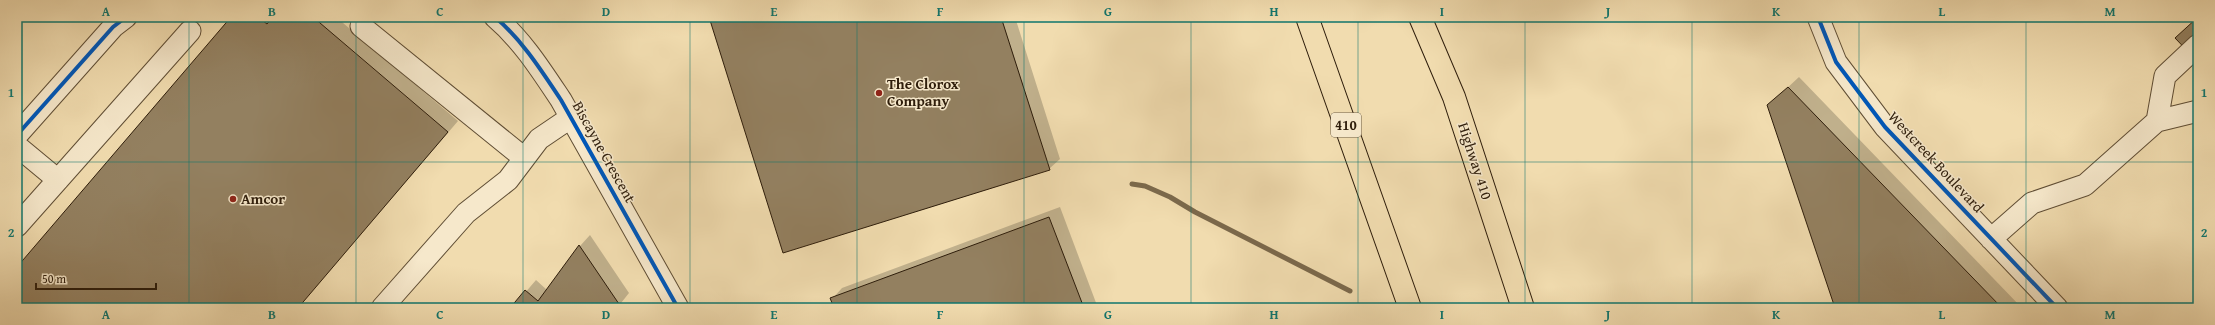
<svg xmlns="http://www.w3.org/2000/svg" width="2215" height="325" viewBox="0 0 2215 325" font-family="'Gentium Book Plus',serif">
	<rect width="100%" height="100%" fill="#f1dcaf"/>
	<filter id="stains"><feTurbulence type="fractalNoise" baseFrequency=".005" numOctaves="4"/><feColorMatrix values="0 0 0 0 .2 0 0 0 0 .09 0 0 0 0 .02 0 0 0 .5 -.17"/></filter>
	<radialGradient id="worn" r=".72"><stop offset=".6" stop-color="#630" stop-opacity="0"/><stop offset="1" stop-color="#630" stop-opacity=".3"/></radialGradient>
	<path fill="#0003" d="M232,17H336L458,121L298,308H17V268Z
		M710,17H1015L1060,159L1049,169Z
		M1799,77L2022,308H1836L1769,105Z
		M1060,207L1098,308H835L832,299L842,288Z
		M590,235L629,293L617,308H512L536,280L547,290L580,246Z"/>
	<g fill="none" stroke-linecap="round" stroke-linejoin="round">
		<path stroke="#7b694c" stroke-width="5" d="M1132,184L1145,186L1170,197L1195,212L1350,291"/>
	</g>
	<path fill="#938060" stroke="#2e1d0b" d="M231,17H258L267,24L273,17H313L448,132L298,308H17V267Z
		M709,17H1001L1050,170L783,253Z
		M2198,17V62L2175,38Z
		M1788,87L2002,308H1835L1767,105Z
		M1049,217L1084,308H834L830,298Z
		M579,245L619,304L616,308H510L525,290L538,301Z"/>
	<g fill="none" stroke-linecap="round" stroke-linejoin="round">
		<defs>
			<path id="minor" d="M495,17C522,40 541,70 561,100L678,308
				M1818,17L1836,62L1885,127L2057,308
				M361,26L524,158
				M2157,121L2165,76L2198,45
				M17,135L113,27L126,17
				M17,146L58,180
				M17,226L190,31
				M1991,239L2032,203L2085,185L2157,121L2198,111
				M382,308L466,213L508,180L539,139L570,118"/>
			<path id="highway" d="M1307,17L1410,308
				M1420,17L1454,97L1523,308"/>
		</defs>
		<use href="#minor" stroke="#5f4d34" stroke-width="23"/>
		<use href="#highway" stroke="#2e1d0b" stroke-width="24"/>
		<use href="#minor" stroke="#f6e8cb" stroke-width="21"/>
		<use href="#highway" stroke="#f1dcaf" stroke-width="22"/>
		<defs>
			<path id="cycleway" d="M495,17C522,40 541,70 561,100L678,308
				M1818,17L1836,62L1885,127L2057,308
				M17,135L113,27L126,17"/>
		</defs>
		<use href="#cycleway" stroke="#f6e8cb" stroke-width="6"/>
		<use href="#cycleway" stroke="#0057b8" stroke-width="4"/>
	</g>
	<path fill="none" stroke="#0f766e" stroke-width="1" stroke-opacity="0.55" d="M189,17V308M356,17V308M523,17V308M690,17V308M857,17V308M1024,17V308M1191,17V308M1358,17V308M1525,17V308M1692,17V308M1859,17V308M2026,17V308M17,162H2198"/>
	<g fill="#8f2418" stroke="#f6e8cb" stroke-width="1.5">
		<circle cx="879" cy="93" r="4"/>
		<circle cx="233" cy="199" r="4"/>
	</g>
	<g text-anchor="middle" stroke-width="3" stroke-linejoin="round" paint-order="stroke">
		<rect fill="#f6e8cb" stroke="#6a5a45" stroke-width="1" x="1331" y="113" width="30" height="24" rx="3"/>
		<g font-size="14" font-weight="bold" fill="#2e1d0b">
			<text x="1346" y="130">410</text>
		</g>
		<g font-size="15" font-weight="bold" fill="#2e1d0b" stroke="#f6e8cb" text-anchor="start">
			<text x="887" y="89">The Clorox<tspan x="887" dy="17">Company</tspan></text>
			<text x="241" y="204">Amcor</text>
		</g>
		<g font-size="15" fill="#2e1d0b" stroke="#f6e8cb">
			<text transform="translate(604 152) rotate(61)" y="5">Biscayne Crescent</text>
			<text transform="translate(1475 161) rotate(72)" y="5">Highway 410</text>
			<text transform="translate(1936 162) rotate(47)" y="5">Westcreek Boulevard</text>
		</g>
	</g>
	<rect width="2215" height="325" fill="none" stroke="#f1dcaf" stroke-width="44"/>
	<path d="M36 283v6h120v-6" fill="none" stroke="#2e1d0b" stroke-width="2"/>
	<text x="42" y="283" font-size="12" fill="#2e1d0b" stroke="#f6e8cb" stroke-width="3" paint-order="stroke">50 m</text>
	<rect x="22" y="22" width="2171" height="281" fill="none" stroke="#0f766e" stroke-width="1.5"/>
	<g font-size="13" text-anchor="middle" font-weight="bold" fill="#0f766e">
		<text x="106" y="16">A</text>
		<text x="272" y="16">B</text>
		<text x="440" y="16">C</text>
		<text x="606" y="16">D</text>
		<text x="774" y="16">E</text>
		<text x="940" y="16">F</text>
		<text x="1108" y="16">G</text>
		<text x="1274" y="16">H</text>
		<text x="1442" y="16">I</text>
		<text x="1608" y="16">J</text>
		<text x="1776" y="16">K</text>
		<text x="1942" y="16">L</text>
		<text x="2110" y="16">M</text>
		<text x="11" y="97">1</text>
		<text x="2204" y="97">1</text>
		<text x="11" y="237">2</text>
		<text x="2204" y="237">2</text>
		<text x="106" y="319">A</text>
		<text x="272" y="319">B</text>
		<text x="440" y="319">C</text>
		<text x="606" y="319">D</text>
		<text x="774" y="319">E</text>
		<text x="940" y="319">F</text>
		<text x="1108" y="319">G</text>
		<text x="1274" y="319">H</text>
		<text x="1442" y="319">I</text>
		<text x="1608" y="319">J</text>
		<text x="1776" y="319">K</text>
		<text x="1942" y="319">L</text>
		<text x="2110" y="319">M</text>
	</g>
	<rect width="100%" height="100%" filter="url(#stains)"/>
	<rect width="100%" height="100%" fill="url(#worn)"/>
</svg>
